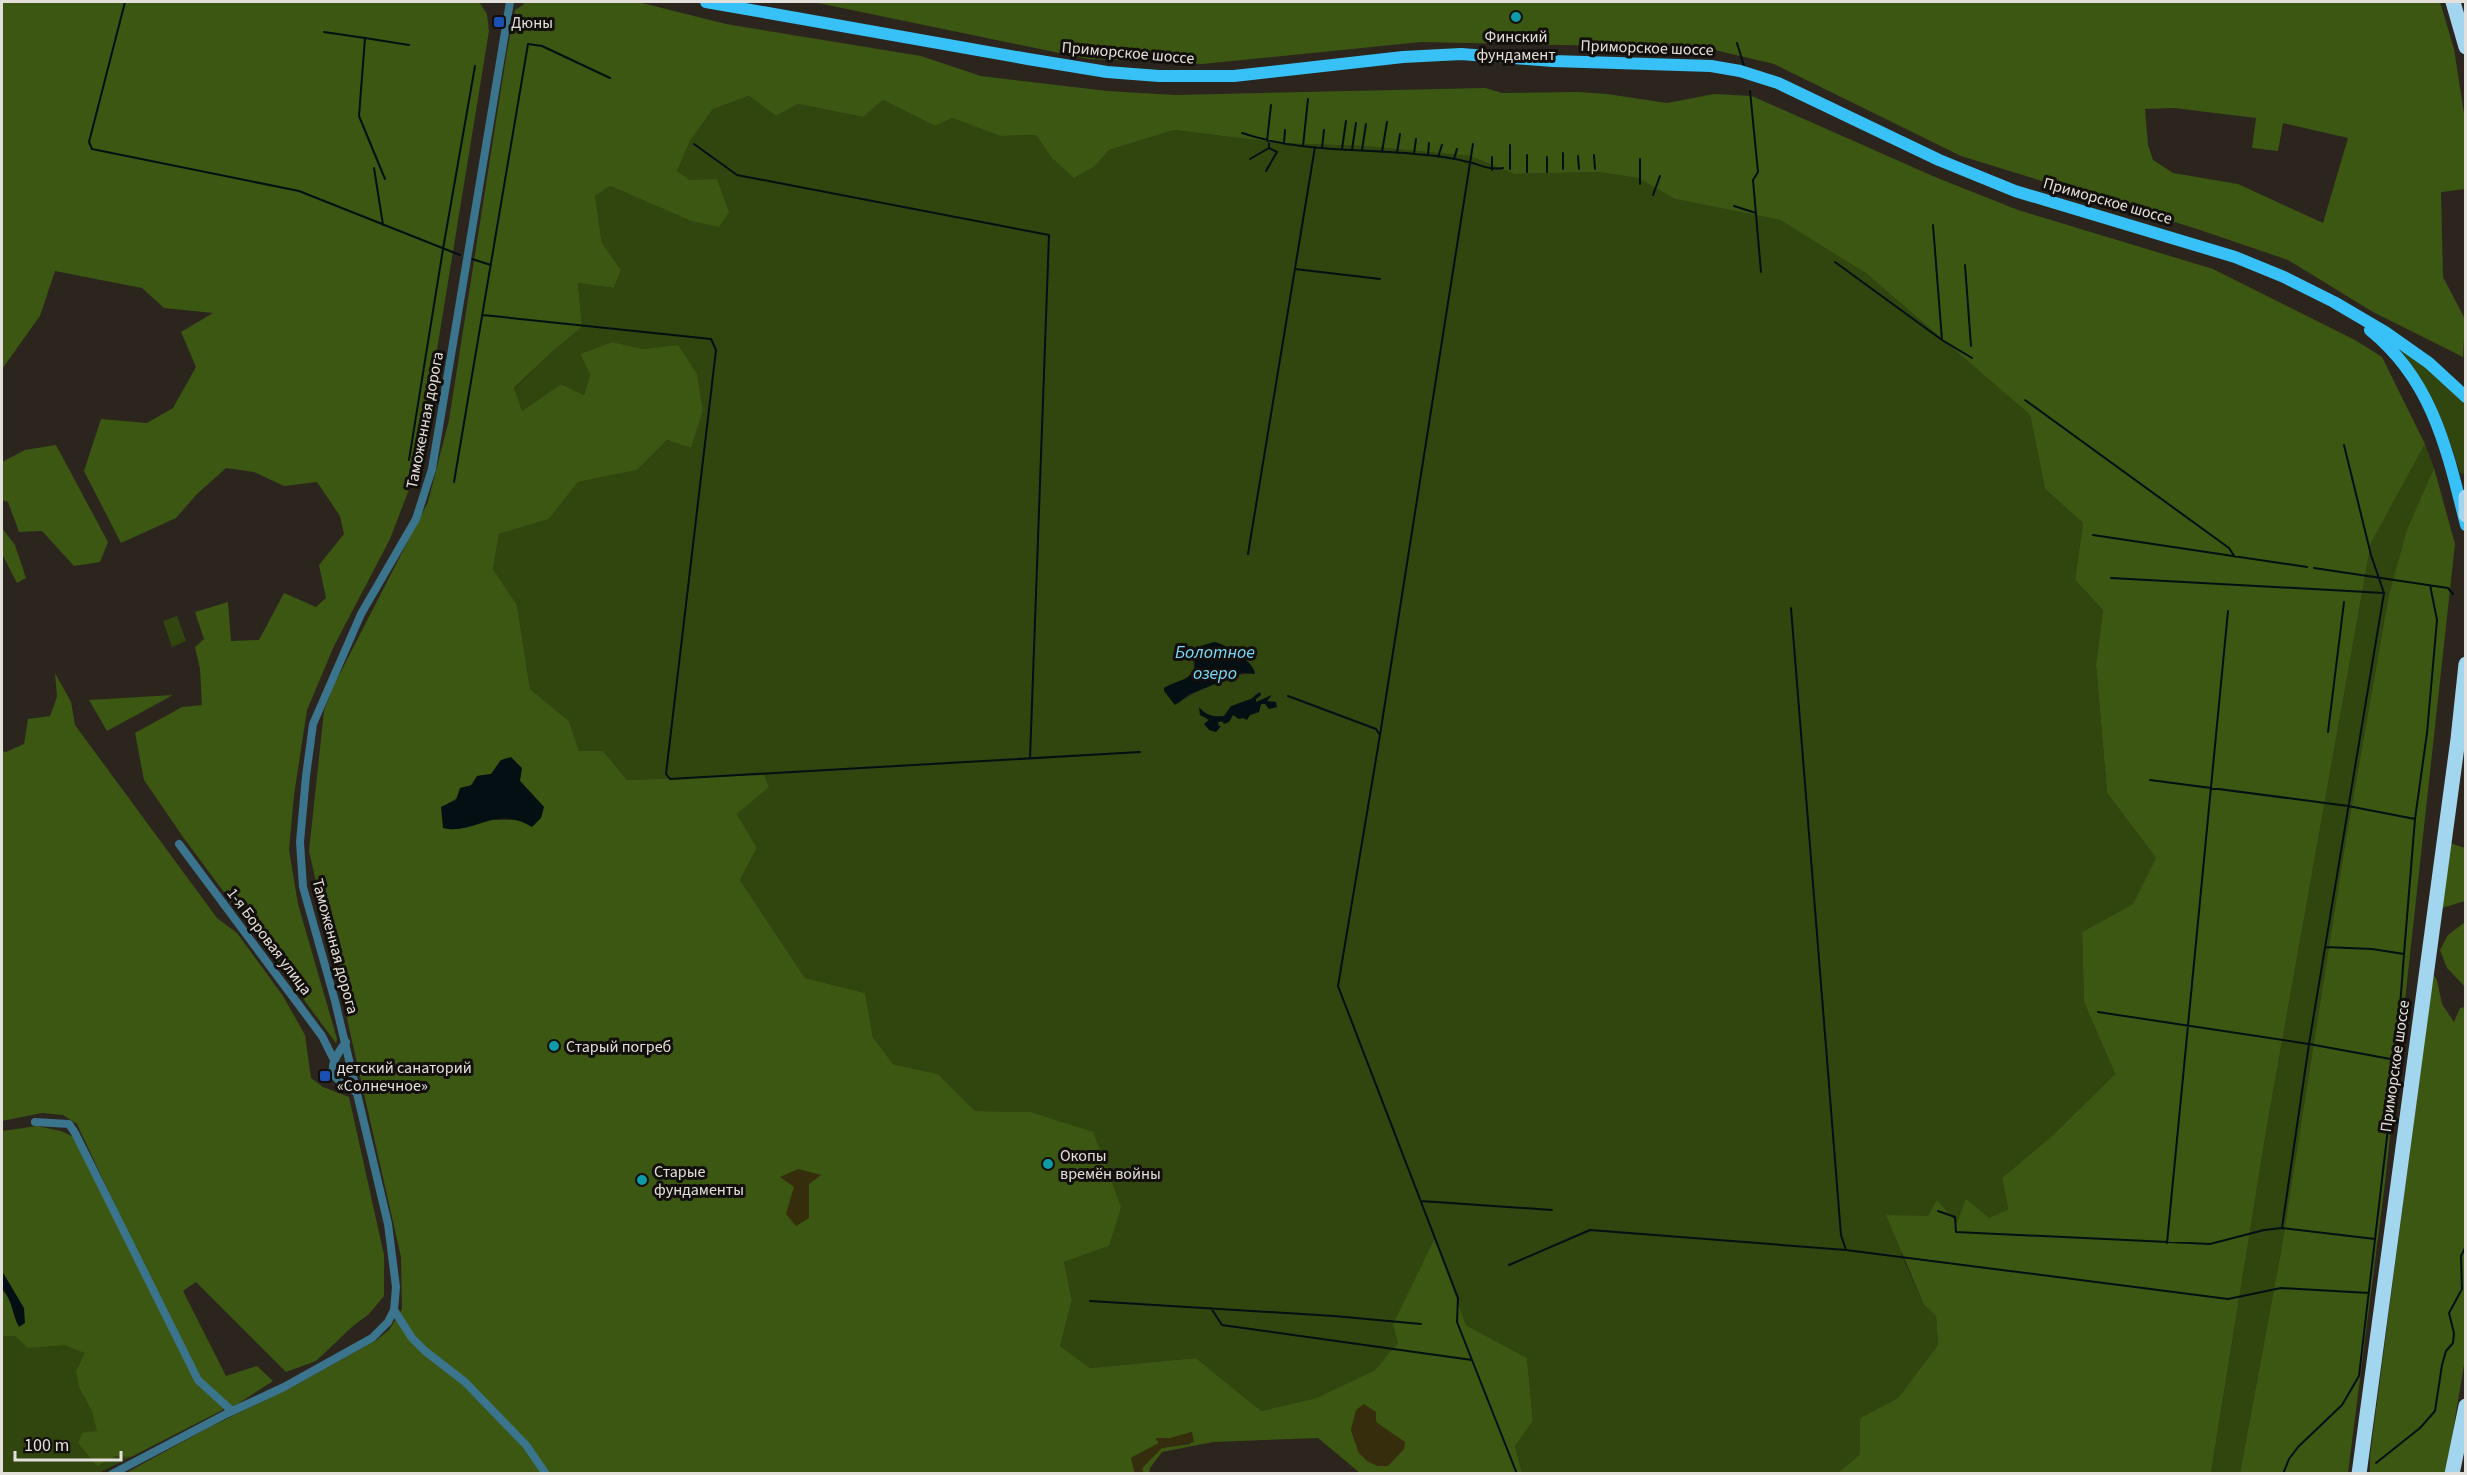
<svg xmlns="http://www.w3.org/2000/svg" width="2467" height="1475" viewBox="0 0 2467 1475" font-family="'Source Sans 3',sans-serif">
	<rect width="100%" height="100%" fill="#2b251e"/>
	<path fill="#30460e" fill-rule="evenodd" d="M749,96L776,116L798,104L863,117L883,100L935,126L952,118L1000,136L1036,135L1051,157L1095,166L1109,150L1174,130L1280,143L1364,146L1470,156L1514,174L1598,172L1638,178L1675,199L1780,220L1867,274L2030,415L2045,489L2083,523L2075,580L2103,610L2096,664L2107,793L2156,858L2133,904L2082,932L2084,1002L2115,1074L2052,1136L2002,1178L2008,1209L1989,1218L1958,1223L1929,1216L1901,1254L1924,1305L1936,1316L1938,1345L1898,1398L1860,1418V1454L1838,1473H1522L1515,1446L1533,1421L1527,1358L1466,1325L1435,1239L1399,1343L1375,1370L1316,1398L1261,1411L1196,1358L1090,1368L1060,1346L1072,1300L1064,1262L1109,1246L1030,1112L975,1111L938,1074L893,1064L873,1037L865,993L805,978L740,880L757,848L737,814L768,787L764,775L627,780L603,751H579L569,721L530,689L517,605L493,569L499,534L549,519L578,482L637,470L667,440L691,448L703,411L697,374L677,346L644,349L612,342L580,354L590,375L584,395L561,384L522,411L514,389L554,350L582,327L578,283L614,288L621,270L602,243L595,196L610,186L691,221L690,180L677,171L690,141L713,109ZM1215,642L1245,660L1252,673C1240,672 1187,694 1179,703L1171,686L1187,678L1194,669L1192,651L1197,647ZM1257,693H1261L1256,699V702L1262,701L1270,695L1267,701L1277,707H1271L1263,703L1260,706L1259,712L1239,719L1233,715L1229,722H1218L1220,726L1216,732L1204,724L1209,720L1203,712L1216,718L1224,716L1232,706L1251,699Z
		M2399,348L2420,362L2465,404V474L2460,473C2445,422 2430,390 2399,348Z
		M2425,444L2434,468L2408,530L2389,594L2346,839L2281,1251L2240,1473L2211,1474L2267,1126L2371,543Z
		M177,616L186,641L172,647L163,621Z
		M2,1293L193,1382L223,1410L99,1473H2Z"/>
	<path fill="#3c5711" fill-rule="evenodd" d="M2,2H479L487,14L489,31L418,466L390,539L334,646L307,710L294,795L289,850L298,904L337,1039L336,1043L183,837L144,780L135,733L182,707L202,705L200,669L195,647L204,639L195,612L228,602L231,641L259,640L284,593L316,607L326,598L319,565L344,534L340,516L317,482L284,486L254,472L226,468L196,495L176,518L121,543L84,471L101,419L147,423L173,408L196,367L181,332L213,313L164,308L142,288L55,271L40,316L2,369Z
		M524,2H638L726,24L921,56L981,76L1107,91L1175,95L1485,88L1502,93L1578,92L1607,94L1667,103L1714,94L1752,96L1935,177L2018,210L2213,269L2355,340L2382,357L2425,444L2371,543L2267,1126L2211,1473H1838L1860,1454V1418L1898,1398L1938,1345L1936,1316L1924,1305L1886,1215L1928,1216L1937,1200L1957,1223L1966,1199L1989,1218L2008,1209L2002,1178L2052,1136L2115,1074L2084,1002L2082,932L2133,904L2156,858L2107,793L2096,664L2103,610L2075,580L2083,523L2045,489L2030,415L1867,274L1780,220L1675,199L1638,178L1598,172L1514,174L1470,156L1364,146L1280,143L1174,130L1109,150L1095,166L1074,178L1051,157L1036,135L1000,136L952,118L935,126L883,100L863,117L798,104L776,116L749,96L713,109L690,141L677,171L690,180L717,179L729,212L719,227L691,221L610,186L595,196L602,243L621,270L614,288L578,283L582,327L554,350L514,388L522,411L561,384L584,395L590,375L580,354L612,342L644,349L678,345L697,374L703,411L691,448L667,440L637,470L578,482L549,519L499,534L493,569L517,605L530,689L569,721L579,751H603L627,780L764,775L769,787L737,814L757,848L740,880L805,978L865,993L873,1037L893,1064L938,1074L975,1111L1030,1112L1093,1132L1121,1207L1109,1246L1064,1262L1072,1300L1060,1346L1090,1368L1196,1358L1261,1411L1316,1398L1375,1370L1398,1343L1393,1324L1435,1238L1466,1325L1527,1358L1533,1421L1515,1446L1522,1473H1360L1318,1438L1213,1442L1162,1452L1150,1468L1149,1473H1143L1142,1468L1161,1448L1190,1444L1192,1432L1171,1438L1156,1439L1159,1443L1131,1458L1135,1474H124L208,1428L294,1386L375,1341L389,1330L402,1309L401,1257L309,851L324,711L334,685L428,502L449,420L507,51L515,10L523,5ZM501,760L544,807L520,820H487L475,824L441,807C456,800 468,791 477,776L491,774ZM1376,1422L1387,1431L1359,1453L1351,1430Z
		M813,2H2440L2454,49L2465,120V189L2441,192L2443,277L2465,319L2463,357L2373,312L2288,260L2197,229L1961,156L1774,64L1706,48L1421,42L1202,64L1088,59ZM2174,108L2256,118L2252,148L2278,151L2283,123L2348,138L2323,223L2238,184L2173,173L2153,160L2148,145L2145,109Z
		M56,445L108,542L100,562L74,566L42,531L19,532L8,502L2,500V462L25,450Z
		M2434,468L2455,544L2385,1183L2348,1473H2240L2281,1251L2346,839L2389,594L2407,530Z
		M2,528L15,545L26,578L17,583L2,554Z
		M55,673L71,702L75,725L217,918L237,933L283,996L305,1035L311,1078L323,1087L349,1097L384,1255V1296L369,1314L353,1326L316,1361L286,1372L196,1282L183,1291L226,1376L257,1366L273,1381L233,1407L201,1379L113,1201L77,1124L63,1115L42,1113L2,1121V751L6,752L24,744L28,719L50,716L57,697Z
		M173,695L107,731L89,700Z
		M2450,843L2465,848V901L2442,908Z
		M2465,922V987L2447,968L2440,950L2448,935Z
		M2433,974L2437,980L2442,1004L2454,1022L2460,1008L2465,1007V1359L2446,1473L2370,1474V1456Z
		M37,1126L61,1131L74,1137L194,1380L224,1409L131,1457L116,1456L97,1466L78,1443L82,1433L97,1431L92,1411L79,1387L76,1371L85,1353L64,1345L28,1348L15,1336H2V1131Z"/>
	<path fill="#362d0d" d="M798,1169L821,1175L809,1184V1218L796,1226L786,1214L794,1187L780,1177Z
		M1364,1404L1376,1412V1422L1405,1442L1404,1449L1388,1466H1377L1367,1461L1359,1453L1351,1429L1356,1410Z
		M1192,1432L1194,1442L1162,1448L1142,1468L1143,1473H1135L1131,1458L1159,1443L1156,1438H1171Z"/>
	<path fill="#040f14" d="M1215,642C1227,645 1254,661 1255,674L1242,673L1190,694L1175,705L1164,691V688C1180,678 1203,681 1192,651L1197,647Z
		M1260,692L1261,695L1256,699V702L1272,695L1267,701L1276,702L1277,707L1269,709L1265,704H1261L1259,712L1250,715L1247,720L1243,718L1239,719L1233,715L1229,722L1224,724L1222,721L1218,722V726H1221L1216,732L1209,730L1204,724L1209,720L1200,715L1199,707C1207,716 1213,717 1224,716L1231,706L1251,699Z
		M511,757L522,768L520,781L544,807L541,818L532,827C494,804 474,836 443,828L441,807L456,800L460,788L472,785L477,776L491,774L501,760Z
		M2,1271L24,1308L25,1323L19,1327C12,1314 13,1301 2,1289Z"/>
	<g fill="none" stroke-linecap="round" stroke-linejoin="round">
		<path stroke="#040f14" stroke-width="2" d="M125,2L89,142L92,149L299,191L460,255
			M324,32L365,38L359,116L385,179
			M365,38L409,45
			M1737,43L1744,66
			M1750,91L1758,172L1753,180L1761,272
			M1242,133C1301,153 1364,148 1426,155C1441,156 1457,159 1472,163C1483,166 1490,170 1503,168
			M1267,141L1271,105
			M1284,143L1285,130
			M694,144L737,175L1049,235L1030,759
			M1510,145V169
			M1303,146L1308,99
			M1322,148L1324,130
			M1342,149L1346,121
			M1352,150L1356,123
			M1362,150L1366,124
			M1382,152L1387,122
			M1397,153L1400,134
			M1563,153V169
			M1414,154L1416,139
			M1428,155L1429,143
			M1527,155V172
			M1594,155L1595,169
			M1578,156L1579,169
			M1438,157L1442,145
			M1547,157V172
			M1250,159L1269,148V143
			M1454,159L1457,149
			M374,168L383,225
			M1492,170V157
			M1266,171L1277,152L1269,148
			M1640,184V159
			M1653,195L1660,176
			M1734,206L1756,213
			M1933,225L1942,340
			M472,259L491,265
			M1835,262L1942,340L1972,358
			M1965,265L1971,346
			M1295,269L1380,279
			M483,315L711,339L716,350L666,774L670,779L1140,752
			M2025,400L2229,548L2235,557
			M409,460L443,249L475,66
			M454,482L528,44L542,46L610,78
			M2093,535L2307,567
			M1248,554L1315,147
			M2314,568L2448,588L2453,594
			M2111,578L2384,593
			M1791,608L1841,1235L1846,1250L2228,1299L2281,1288L2369,1293
			M1288,696L1376,729L1380,735L1338,986L1458,1298L1457,1322L1517,1474
			M2328,732L2344,602
			M1380,735L1473,144
			M2150,780L2348,806L2415,819
			M2325,947L2372,949L2404,954L2415,819L2427,733L2437,620L2430,585
			M2098,1012L2309,1044L2396,1060
			M1421,1201L1552,1210
			M1938,1211L1955,1217L1956,1232L2210,1244L2264,1230L2282,1228L2375,1239
			M2282,1228L2309,1044L2384,593L2371,555L2344,445
			M2167,1243L2228,611
			M1509,1265L1590,1230L1846,1250
			M1090,1301L1334,1316L1421,1324
			M1211,1308L1222,1325L1472,1360
			M2376,1463L2420,1428L2435,1411L2442,1365L2446,1351L2453,1343L2454,1333L2449,1313L2462,1289L2461,1256L2466,1246
			M2283,1474L2289,1459L2298,1447L2342,1405L2359,1376L2396,1060L2404,954"/>
		<path stroke="#3b748d" stroke-width="8" d="M179,844L322,1036L333,1058
			M346,1042C327,1067 327,1077 356,1092
			M35,1122L69,1124L75,1133L198,1380L232,1411
			M394,1310L412,1338L425,1351L465,1382L526,1445L546,1474
			M112,1474L226,1414L284,1387L372,1338L388,1322L394,1310L396,1287L388,1224L335,1001L303,887L300,842L306,776L313,724L361,614L416,519L432,469L510,2"/>
		<path stroke="#38c1f6" stroke-width="12" d="M706,2L1028,59L1107,72L1159,76H1234L1403,57L1461,54L1553,61L1711,66L1740,71L1778,83L1939,160L2015,191L2235,257L2284,277L2334,302L2385,332L2429,363L2466,397
			M2370,330C2433,381 2447,450 2466,525"/>
		<path stroke="#a2d6ef" stroke-width="15" d="M2453,2L2466,47
			M2466,497V515
			M2359,1474L2458,739L2466,664
			M2452,1474L2466,1406"/>
	</g>
	<g fill="#0f9aa8" stroke="#120f0c" stroke-width="2">
		<circle cx="1516" cy="17" r="6"/>
		<circle cx="554" cy="1046" r="6"/>
		<circle cx="1048" cy="1164" r="6"/>
		<circle cx="642" cy="1180" r="6"/>
	</g>
	<g fill="#1a4fb4" stroke="#120f0c" stroke-width="2">
		<rect x="493" y="16" width="12" height="12" rx="3"/>
		<rect x="319" y="1070" width="12" height="12" rx="3"/>
	</g>
	<g text-anchor="middle" stroke-width="6" stroke-linejoin="round" paint-order="stroke">
		<g font-size="16" fill="#e3dfda" stroke="#120f0c" text-anchor="start">
			<text x="511" y="28">Дюны</text>
			<text x="1516" y="42" text-anchor="middle">Финский<tspan x="1516" dy="18">фундамент</tspan></text>
			<text x="566" y="1052">Старый погреб</text>
			<text x="337" y="1073">детский санаторий<tspan x="337" dy="18">«Солнечное»</tspan></text>
			<text x="1060" y="1161">Окопы<tspan x="1060" dy="18">времён войны</tspan></text>
			<text x="654" y="1177">Старые<tspan x="654" dy="18">фундаменты</tspan></text>
		</g>
		<g font-size="16" fill="#e3dfda" stroke="#120f0c">
			<text transform="translate(1647 47) rotate(2)" y="6">Приморское шоссе</text>
			<text transform="translate(1128 52) rotate(5)" y="6">Приморское шоссе</text>
			<text transform="translate(2108 200) rotate(16)" y="6">Приморское шоссе</text>
			<text transform="translate(424 420) rotate(-79)" y="6">Таможенная дорога</text>
			<text transform="translate(270 941) rotate(53)" y="6">1-я Боровая улица</text>
			<text transform="translate(336 946) rotate(75)" y="6">Таможенная дорога</text>
			<text transform="translate(2394 1066) rotate(-82)" y="6">Приморское шоссе</text>
		</g>
		<g font-size="18" font-style="italic" fill="#78d9fc" stroke="#120f0c">
			<text x="1215" y="658">Болотное<tspan x="1215" dy="21">озеро</tspan></text>
		</g>
	</g>
	<rect width="2467" height="1475" fill="none" stroke="#e3dfda" stroke-width="6"/>
	<path d="M15 1451v9h106v-9" fill="none" stroke="#e3dfda" stroke-width="3"/>
	<text x="24" y="1451" font-size="18" fill="#e3dfda" stroke="#120f0c" stroke-width="4.5" paint-order="stroke">100 m</text>
</svg>
